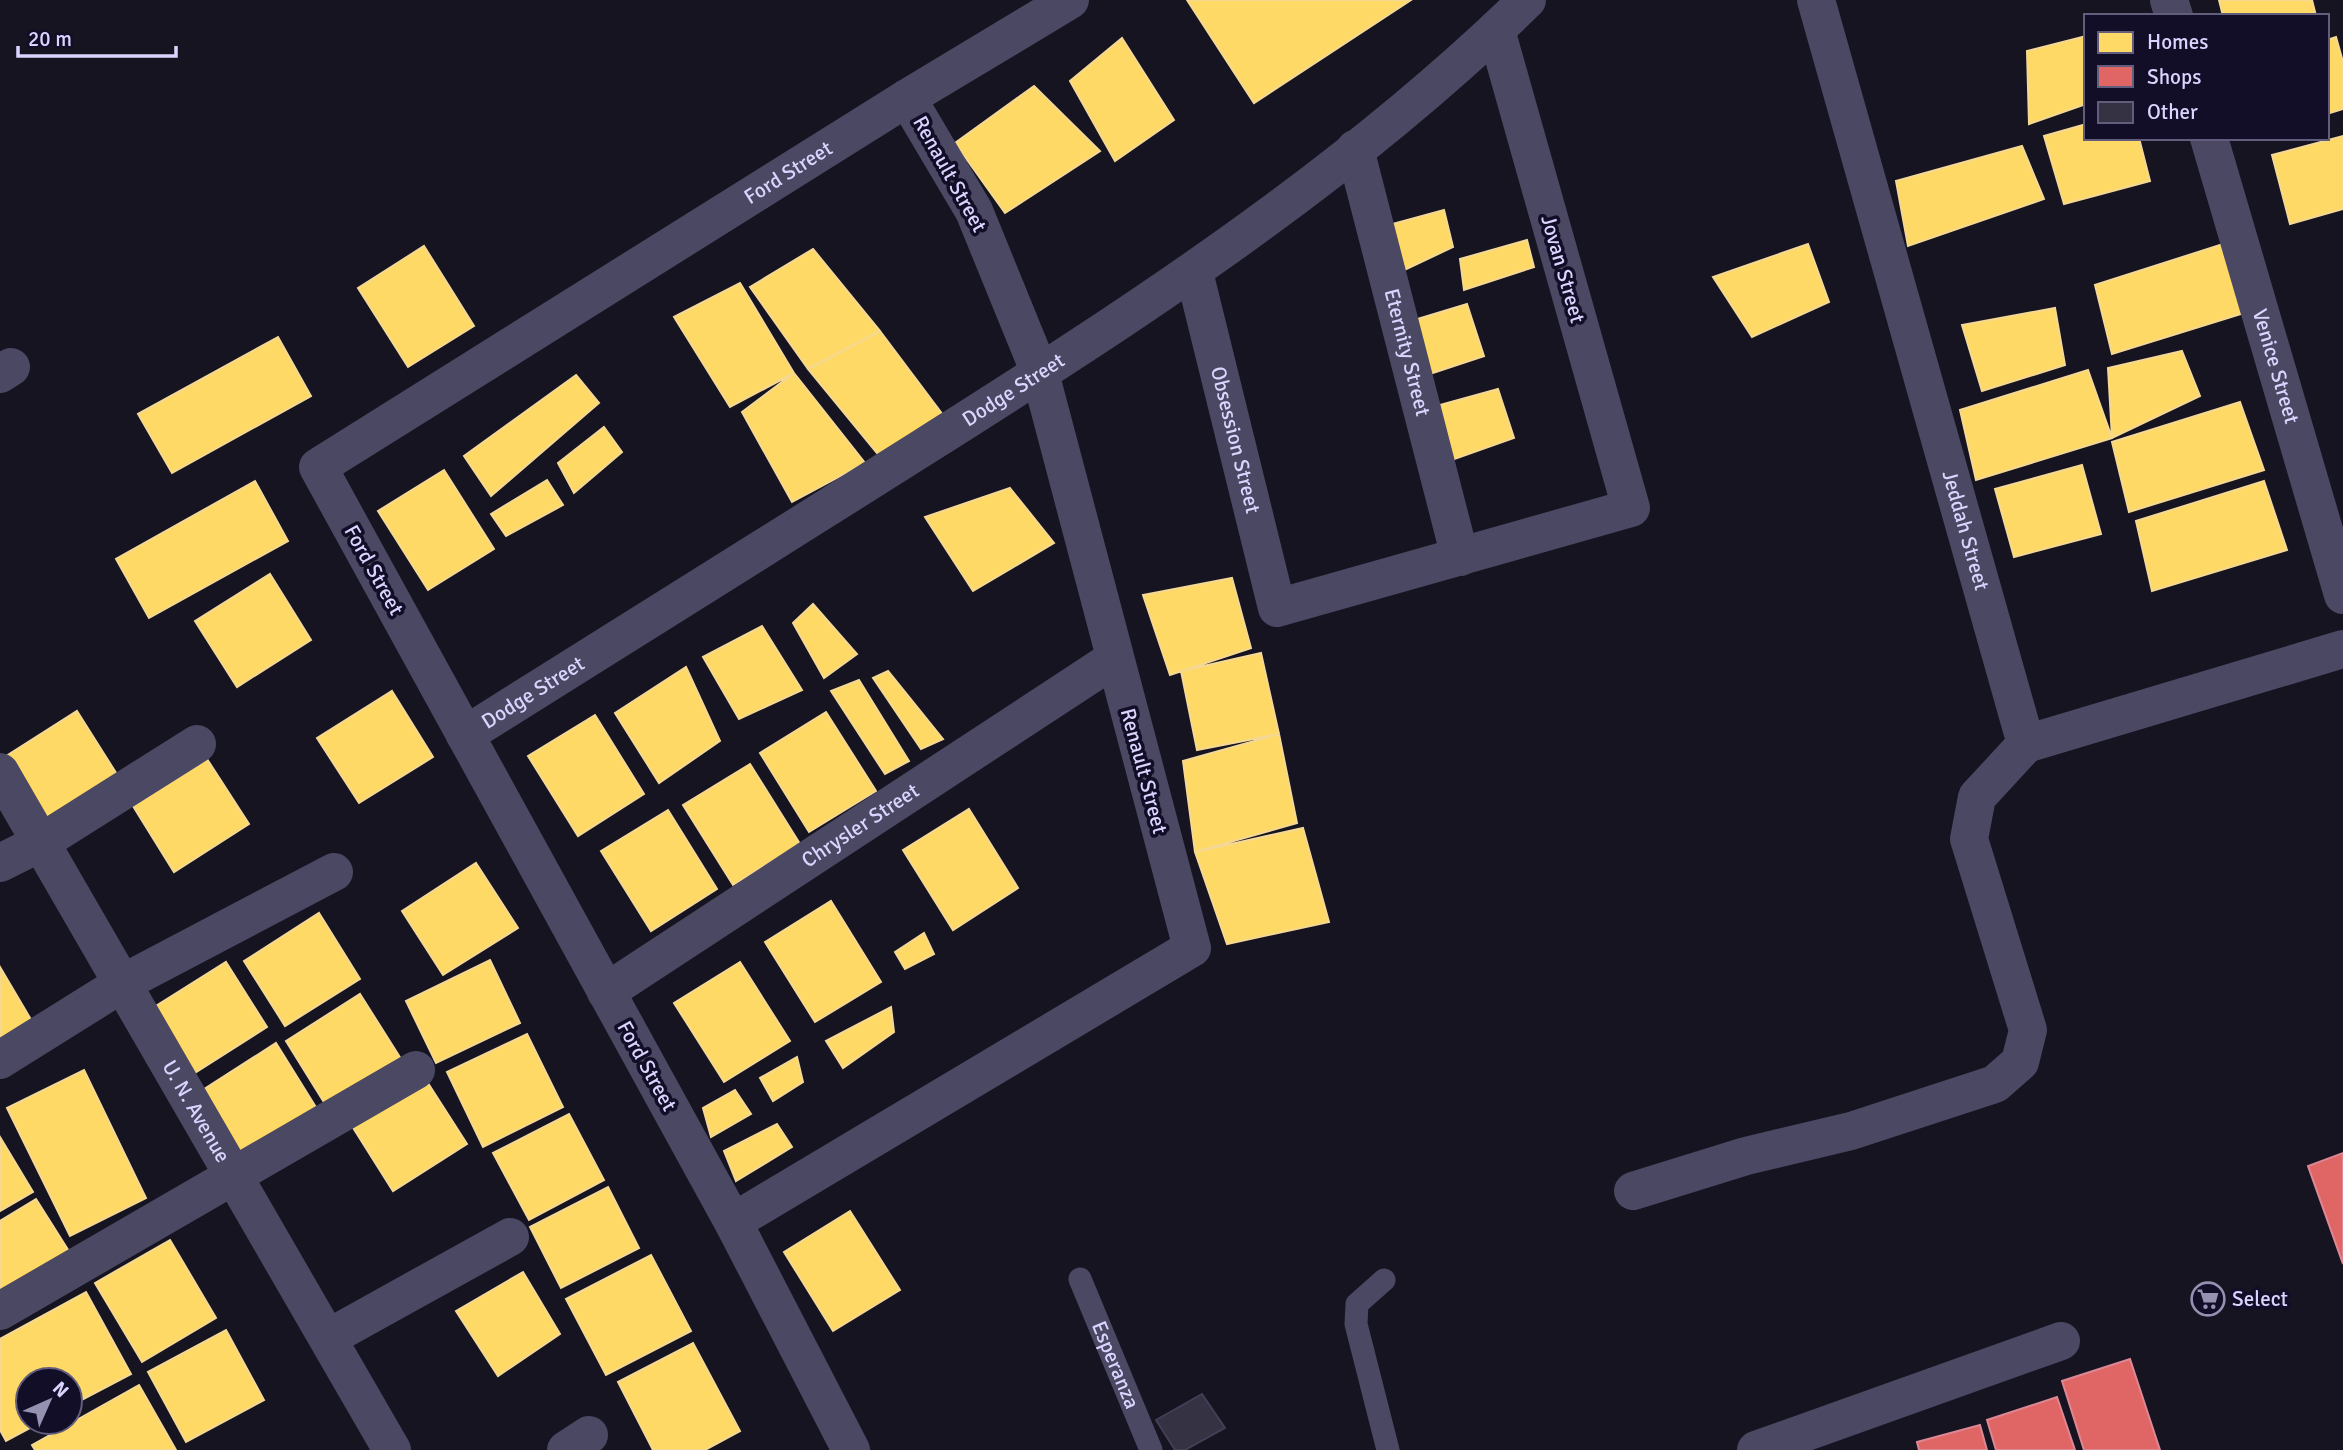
<svg xmlns="http://www.w3.org/2000/svg" width="2343" height="1450" viewBox="0 0 2343 1450" font-family="Signika,sans-serif">
	<rect width="100%" height="100%" fill="#161421"/>
	<path fill="#ffd966" stroke="#f4d894" stroke-width="2" d="M1187,0H1411L1254,103Z
		M2219,0H2312L2316,16H2223Z
		M2086,36V104L2029,124L2027,51Z
		M2336,37L2343,62V109L2327,114V40Z
		M1122,38L1174,120L1115,161L1070,81Z
		M1034,86L1100,151L1005,213L955,143Z
		M2086,124V138H2139L2150,181L2064,204L2044,136Z
		M2343,136V209L2290,224L2272,155Z
		M2022,146L2044,199L1908,246L1896,181Z
		M1444,210L1453,247L1400,272L1389,225Z
		M1527,240L1534,267L1464,290L1460,259Z
		M1808,244L1829,302L1752,337L1713,277Z
		M2223,244L2247,312L2112,354L2095,285Z
		M424,246L474,326L408,367L358,288Z
		M813,249L880,331L808,369L750,287Z
		M740,283L794,373L730,407L674,317Z
		M1467,304L1484,356L1424,376L1411,321Z
		M2055,308L2065,365L1982,391L1962,325Z
		M880,331L946,419L881,458L808,369Z
		M278,337L311,396L172,473L138,414Z
		M2182,351L2200,396L2112,438L2108,368Z
		M2088,370L2112,438L1976,480L1960,410Z
		M794,373L865,463L792,502L742,412Z
		M576,375L599,403L491,496L464,456Z
		M1498,389L1514,438L1449,461L1440,405Z
		M2240,402L2264,470L2129,512L2112,442Z
		M604,427L622,452L574,493L558,463Z
		M2082,465L2101,534L2014,557L1995,489Z
		M444,470L494,549L428,590L378,511Z
		M547,480L563,505L506,536L491,514Z
		M255,481L288,541L149,618L116,559Z
		M2264,481L2287,550L2152,591L2136,521Z
		M1010,488L1054,543L973,591L925,517Z
		M270,574L311,640L237,687L195,621Z
		M1232,578L1251,648L1170,675L1143,595Z
		M813,604L857,654L824,678L793,623Z
		M762,626L802,690L739,719L703,657Z
		M1261,653L1279,734L1197,750L1181,671Z
		M686,667L720,741L659,783L615,713Z
		M888,671L943,739L921,749L873,678Z
		M859,680L909,761L885,774L831,691Z
		M392,691L433,757L359,803L317,738Z
		M77,711L118,776L44,823L3,758Z
		M826,712L876,791L809,832L760,753Z
		M595,715L644,794L578,836L528,756Z
		M1279,734L1297,823L1195,852L1183,761Z
		M207,759L249,824L174,872L133,806Z
		M750,764L800,844L733,885L683,805Z
		M969,809L1018,888L953,930L903,850Z
		M668,810L717,889L651,931L601,851Z
		M1303,828L1329,922L1227,944L1195,852Z
		M476,863L518,928L443,975L402,911Z
		M831,901L881,982L815,1022L765,942Z
		M319,913L360,979L285,1026L244,961Z
		M924,933L934,954L905,969L895,952Z
		M490,960L520,1023L436,1063L406,1001Z
		M226,962L267,1027L193,1074L151,1009Z
		M740,962L790,1041L724,1082L674,1003Z
		M0,967L33,1023L0,1043Z
		M360,994L401,1059L327,1107L286,1041Z
		M891,1007L894,1032L843,1068L826,1041Z
		M527,1034L563,1107L483,1147L447,1072Z
		M276,1043L317,1109L243,1156L201,1091Z
		M797,1057L803,1082L773,1101L760,1078Z
		M84,1070L146,1198L70,1236L7,1108Z
		M426,1080L467,1144L393,1191L352,1126Z
		M735,1090L751,1114L711,1137L703,1108Z
		M569,1114L604,1180L529,1220L493,1153Z
		M777,1124L792,1147L736,1181L724,1151Z
		M0,1137L33,1192L0,1211Z
		M608,1187L639,1248L561,1288L530,1227Z
		M36,1199L70,1253L0,1295V1221Z
		M850,1211L900,1290L833,1331L784,1252Z
		M170,1240L216,1318L142,1362L95,1283Z
		M651,1255L691,1331L606,1375L566,1299Z
		M523,1272L560,1334L498,1376L456,1311Z
		M86,1292L131,1374L70,1406V1380H28V1422H41L6,1441L0,1430V1339Z
		M226,1330L264,1400L186,1442L148,1372Z
		M693,1343L740,1431L705,1450H653L618,1382Z
		M139,1385L176,1450H35L32,1445Z"/>
	<path fill="#e06666" stroke="#de8794" stroke-width="2" d="M2343,1153V1264L2308,1166Z
		M2130,1359L2160,1450H2084L2062,1381Z
		M2057,1397L2075,1450H1996L1987,1420Z
		M1980,1425L1987,1450H1919L1917,1442Z"/>
	<path fill="#343243" stroke="#433e56" stroke-width="2" d="M1202,1394L1225,1428L1185,1450H1175L1156,1420Z"/>
	<g fill="none" stroke-linecap="round" stroke-linejoin="round">
		<g stroke="#4a4862" stroke-width="23">
			<path id="s1" d="M1080,1279L1151,1450"/>
			<path d="M1384,1280L1357,1304L1356,1324L1388,1450"/>
		</g>
		<g stroke="#4a4862" stroke-width="38">
			<path id="s2" d="M1816,0L2026,744L2343,649"/>
			<path d="M2169,0L2174,16"/>
			<path id="s3" d="M2209,138L2343,595"/>
			<path id="s4" d="M1355,149L1460,557"/>
			<path id="s5" d="M1194,272L1277,608L1631,508L1496,30"/>
			<path d="M0,374L11,367"/>
			<path id="s6" d="M465,735C618,639 770,544 922,448C1134,314 1347,176 1527,0"/>
			<path id="s7" d="M0,772L392,1450"/>
			<path d="M0,863L40,843L197,744"/>
			<path id="s8" d="M606,992L1114,659"/>
			<path d="M0,1060L123,983L334,872"/>
			<path d="M1633,1191L1746,1156L1851,1131L1995,1084L2020,1062L2028,1030L1969,839L1977,797L2026,744"/>
			<path d="M733,1222L1192,948L1040,373L974,211L907,98"/>
			<path d="M0,1311L416,1070"/>
			<path d="M328,1338L510,1237"/>
			<path d="M566,1450L589,1435"/>
			<path id="s9" d="M851,1450L733,1222L318,467L907,98L1070,0"/>
			<path d="M1756,1450L2061,1341"/>
		</g>
	</g>
	<defs>
		<symbol id="supermarket-ring" viewBox="-11 -11 22 22"><circle r="9.5" fill="#130e27" stroke="#9591b1" stroke-width="1.5"/><path d="M-6-5.5h2.5l.6 2H6L4.5 2H-2.5L-4.4-4H-6ZM-1.5 3.2a1.3 1.3 0 1 0 .1 0ZM3 3.2a1.3 1.3 0 1 0 .1 0Z" fill="#9591b1"/></symbol>
	</defs>
	<g fill-rule="evenodd">
		<use href="#supermarket-ring" x="2189" y="1280" width="38" height="38"/>
	</g>
	<g text-anchor="middle" stroke-width="7" stroke-linejoin="round" paint-order="stroke">
		<g font-size="21" fill="#dad4ff" stroke="#130e27">
			<text dy="7" stroke="none"><textPath href="#s9" startOffset="1673">Ford Street</textPath></text>
			<text transform="translate(950 174) rotate(61)" y="7">Renault Street</text>
			<text transform="translate(1563 269) rotate(74)" y="7">Jovan Street</text>
			<text dy="7" stroke="none"><textPath href="#s4" startOffset="210">Eternity Street</textPath></text>
			<text dy="7" stroke="none"><textPath href="#s3" startOffset="238">Venice Street</textPath></text>
			<text dy="7" stroke="none"><textPath href="#s6" startOffset="648">Dodge Street</textPath></text>
			<text dy="7" stroke="none"><textPath href="#s5" startOffset="173">Obsession Street</textPath></text>
			<text dy="7" stroke="none"><textPath href="#s2" startOffset="551">Jeddah Street</textPath></text>
			<text transform="translate(374 570) rotate(61)" y="7">Ford Street</text>
			<text dy="7" stroke="none"><textPath href="#s6" startOffset="80">Dodge Street</textPath></text>
			<text transform="translate(1144 771) rotate(75)" y="7">Renault Street</text>
			<text dy="7" stroke="none"><textPath href="#s8" startOffset="304">Chrysler Street</textPath></text>
			<text transform="translate(647 1066) rotate(61)" y="7">Ford Street</text>
			<text dy="7" stroke="none"><textPath href="#s7" startOffset="392">U. N. Avenue</textPath></text>
			<text dy="7" stroke="none"><textPath href="#s1" startOffset="93">Esperanza</textPath></text>
		</g>
		<g font-size="21" fill="#dad4ff" stroke="#130e27" text-anchor="start">
			<text x="2232" y="1306">Select</text>
		</g>
	</g>
	<rect x="2084" y="14" width="245" height="126" fill="#130e27" stroke="#635d7d" stroke-width="2"/>
	<rect x="2098" y="32" width="35" height="21" fill="#ffd966" stroke="#635d7d" stroke-width="2"/>
	<text x="2147" y="49" font-size="21" fill="#dad4ff">Homes</text>
	<rect x="2098" y="66" width="35" height="21" fill="#e06666" stroke="#635d7d" stroke-width="2"/>
	<text x="2147" y="84" font-size="21" fill="#dad4ff">Shops</text>
	<rect x="2098" y="102" width="35" height="21" fill="#343243" stroke="#635d7d" stroke-width="2"/>
	<text x="2147" y="119" font-size="21" fill="#dad4ff">Other</text>
	<g transform="translate(49 1401) rotate(45)"><circle r="33" fill="#130e27" stroke="#635d7d" stroke-width="2"/>
	<path d="M0-5L12 26L0 18L-12 26Z" fill="#9591b1"/>
	<text y="-10" font-size="19" font-weight="bold" text-anchor="middle" fill="#dad4ff">N</text>
	</g>
	<path d="M18 46v10h158v-10" fill="none" stroke="#dad4ff" stroke-width="3.5"/>
	<text x="28" y="46" font-size="21" fill="#dad4ff" stroke="#130e27" stroke-width="5" paint-order="stroke">20 m</text>
</svg>
